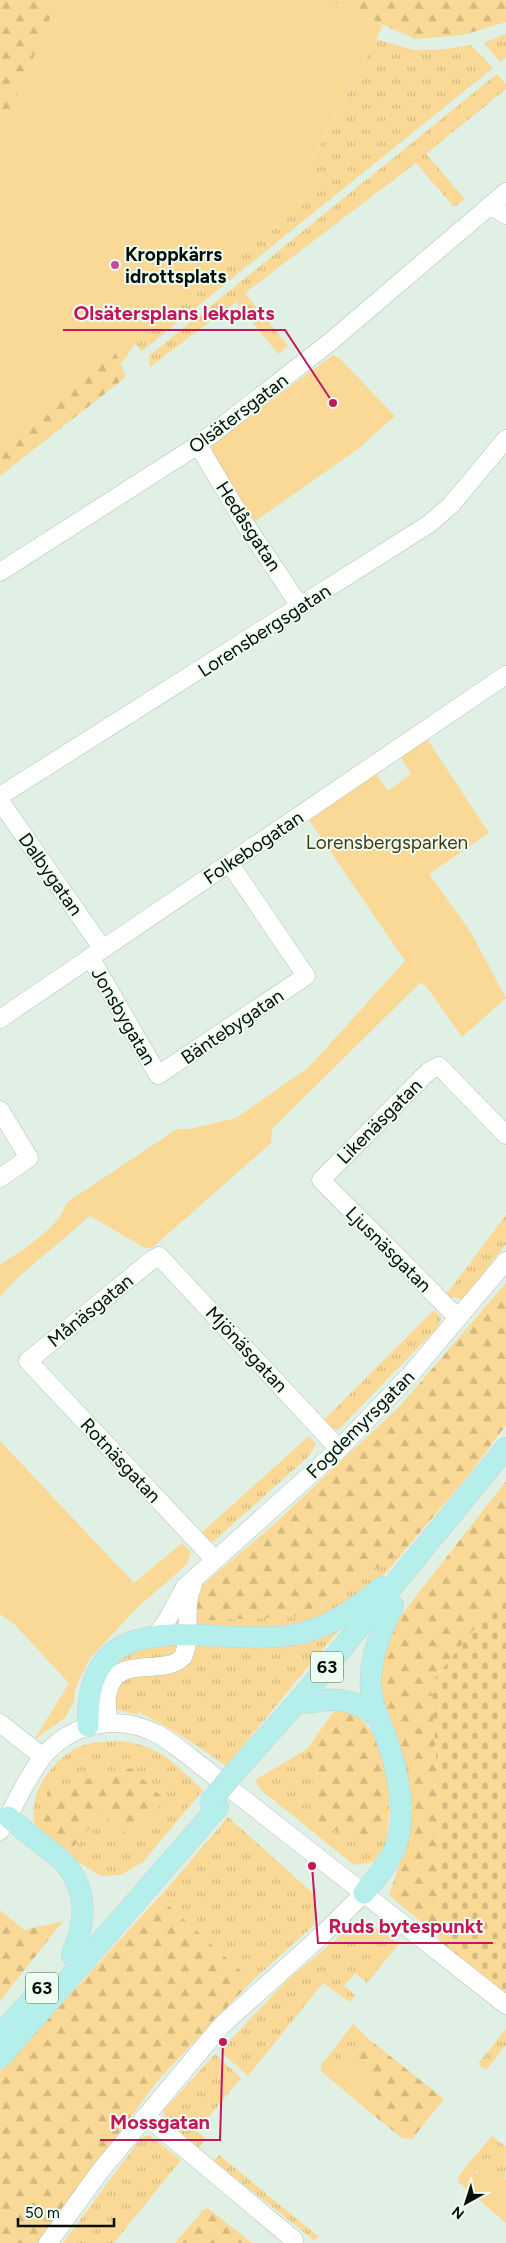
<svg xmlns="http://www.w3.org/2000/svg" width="506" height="2243" viewBox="0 0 506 2243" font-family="Figtree,sans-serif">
	<defs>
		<pattern id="grass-tufts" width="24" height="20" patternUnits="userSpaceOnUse" patternTransform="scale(1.25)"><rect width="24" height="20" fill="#f9d995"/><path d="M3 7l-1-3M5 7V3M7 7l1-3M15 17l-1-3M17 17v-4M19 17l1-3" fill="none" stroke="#d4b97f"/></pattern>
		<pattern id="forest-firs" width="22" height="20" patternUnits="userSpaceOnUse" patternTransform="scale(1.25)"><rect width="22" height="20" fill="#f9d995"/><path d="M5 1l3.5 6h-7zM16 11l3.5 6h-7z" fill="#d4b97f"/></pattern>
		<pattern id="cemetery-stones" width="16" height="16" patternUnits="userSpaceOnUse" patternTransform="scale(1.25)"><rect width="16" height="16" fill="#f9d995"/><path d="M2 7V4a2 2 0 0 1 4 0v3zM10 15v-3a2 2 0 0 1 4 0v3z" fill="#d4b97f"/></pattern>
	</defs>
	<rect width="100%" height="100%" fill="#e0f0e5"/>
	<path fill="url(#grass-tufts)" d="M506,34V58L500,62L484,43Z
		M376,39L413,50H438L471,45L493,68L142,351L135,344L324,185L310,164Z
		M497,74L506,84V89L426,154L465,199L454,207L416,163L245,293L288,346L278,354L236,302L150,367L149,356Z
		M506,1215V1244L463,1299L445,1296Z
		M434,1310L441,1318L439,1326L339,1429H332L323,1421Z
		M309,1436L316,1444L309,1456L214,1541L206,1540L199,1535Z
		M404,1551L226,1766C198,1746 170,1727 138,1712L139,1715L117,1710L107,1701L104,1676L124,1653L194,1592L303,1616Z
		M119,1741C158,1744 175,1764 203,1790L143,1862L121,1875L101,1876L66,1855L102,1814L131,1768L49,1789L41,1834C39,1830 34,1825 34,1820C29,1790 56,1755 84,1745C94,1741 108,1742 119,1741Z
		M307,1749L318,1826L364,1838L389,1819L386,1844L373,1862L354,1865L261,1790L255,1780Z
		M228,1817L316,1896L314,1925L252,1981L159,1898Z
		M362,1927H374L399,1944L367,1983L355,1973L344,1986L355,1995L350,2002L323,1983L248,2076L220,2051L287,1980L346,1931Z
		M353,2024L370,2040L342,2063L330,2054Z
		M506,2029V2045L486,2070L478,2064Z
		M215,2054L241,2078L197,2131L206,2139L198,2148L165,2121L164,2110Z
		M149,2135L181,2160L114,2243H63L141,2138Z
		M492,2136L506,2147L505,2181L486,2166L480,2174L468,2164Z
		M219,2155L319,2237L314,2240L214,2161Z"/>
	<path fill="url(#forest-firs)" d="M0,0H58L0,136Z
		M329,0H506V22L463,35L415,39Z
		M115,351L126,377L0,476V453Z
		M506,1283V1425L467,1477L404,1551L303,1616L195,1621L194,1592L271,1527L400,1406Z
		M506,1481V1590L431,1683L439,1801L438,1936L389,1895L405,1848L367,1659Z
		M337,1707C385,1721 390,1776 389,1819L364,1838L318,1826L307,1749Z
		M131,1768L165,1800L132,1839L102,1814L66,1855L41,1834L48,1789Z
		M159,1897L252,1981L158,2080L38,2243H0V2072Z
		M0,1910L24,1930L63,1921L0,2001Z
		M370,2040L444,2099L412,2139L402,2138L366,2109L375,2097L355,2053Z
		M208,2208L252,2243H175L203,2210Z"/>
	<path fill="url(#cemetery-stones)" d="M506,1590V1999L444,1950L438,1936L439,1801L431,1683Z"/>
	<path fill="#f9d995" d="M58,0H329L383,25L310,163L324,185L135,344L121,364L115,351L0,453V136Z
		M333,355L340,359L395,416L358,449L254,522L212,452V444Z
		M427,739L489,833L429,874L470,931L506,998L462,1037L426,986L420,983L272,1129L271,1143L152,1248H145L90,1216L16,1279L0,1297V1265C19,1252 62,1226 66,1203L177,1129H189L236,1118L309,1067L405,961L309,820L311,815L374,771L388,791L411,774L399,754Z
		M0,1441L134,1583L182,1543L191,1552L187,1564L137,1608L90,1658L75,1689L74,1701L65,1718L34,1740L69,1683L15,1625L0,1614Z
		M355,2053L375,2097L366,2109L321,2071V2065L330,2054L342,2063Z
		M468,2164L479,2174L486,2166L506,2180V2223L458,2182L460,2174Z"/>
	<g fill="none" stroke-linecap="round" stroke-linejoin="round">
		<defs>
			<path id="minor" d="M490,205L506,215
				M198,445L245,524L300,606
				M0,572L198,445L330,342L506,192
				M0,796L429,524L451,505L506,439
				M0,801L102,948
				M90,957L158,1075L306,976L230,864
				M0,1019L506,675
				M0,1110L29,1158L0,1178
				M458,1318L321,1180L429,1071L439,1066L506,1135
				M214,1559L28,1361L153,1259L159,1256L339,1449
				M157,1634L166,1622L185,1587L339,1449L410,1375L506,1261
				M0,1723L43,1757
				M108,1723C108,1713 105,1701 108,1692C117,1652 162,1678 183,1657C193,1634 182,1608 193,1585
				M0,1831C14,1807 25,1780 42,1758C71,1722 119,1713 159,1735C170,1741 180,1750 190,1757L506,2005
				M146,2116L294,2240
				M48,2243L101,2170L221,2026L322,1935L364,1893"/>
			<path id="major" d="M309,1703C335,1696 353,1700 375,1715
				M88,1726C84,1594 211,1648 292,1635C326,1630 355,1609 382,1587
				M234,1773L302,1697L506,1448
				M8,1817L64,1862C89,1893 86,1921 72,1955
				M364,1893C373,1881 384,1870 391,1856C410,1823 399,1775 387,1740C381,1723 373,1709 371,1690C369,1658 380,1634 393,1606
				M0,2035L38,1993
				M0,2058L218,1807"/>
		</defs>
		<use href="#minor" stroke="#b1c0b5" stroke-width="19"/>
		<use href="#major" stroke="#cecfce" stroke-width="22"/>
		<use href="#minor" stroke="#fff" stroke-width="18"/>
		<use href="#major" stroke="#b5efeb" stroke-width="21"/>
		<defs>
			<path id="major-bridge" d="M210,1802L234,1773"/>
		</defs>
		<use href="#major-bridge" stroke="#cecfce" stroke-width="22" stroke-linecap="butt"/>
		<use href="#major-bridge" stroke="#b5efeb" stroke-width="21"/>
	</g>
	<circle fill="#c24a9f" stroke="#edfef2" stroke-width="2" cx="115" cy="265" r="5"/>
	<g text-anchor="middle" stroke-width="4" stroke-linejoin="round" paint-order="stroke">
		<g fill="#edfef2" stroke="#4d5550" stroke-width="1">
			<rect x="311" y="1651.5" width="32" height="31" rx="4"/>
			<rect x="26" y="1972.5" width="32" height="31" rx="4"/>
		</g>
		<g font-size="18" font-weight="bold" fill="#080d0a">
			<text x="327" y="1673">63</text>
			<text x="42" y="1994">63</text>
		</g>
		<g font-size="19" font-weight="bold" fill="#080d0a" stroke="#edfef2" text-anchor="start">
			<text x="125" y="261">Kroppkärrs<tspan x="125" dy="22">idrottsplats</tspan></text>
		</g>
		<g font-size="19" fill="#080d0a" stroke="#edfef2">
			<text transform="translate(238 413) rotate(-37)" y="7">Olsätersgatan</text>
			<text transform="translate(249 526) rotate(57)" y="7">Hedåsgatan</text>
			<text transform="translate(264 630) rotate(-33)" y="7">Lorensbergsgatan</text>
			<text transform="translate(253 847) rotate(-34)" y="7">Folkebogatan</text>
			<text transform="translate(51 874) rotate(55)" y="7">Dalbygatan</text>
			<text transform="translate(124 1016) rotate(60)" y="7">Jonsbygatan</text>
			<text transform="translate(232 1026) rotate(-34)" y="7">Bäntebygatan</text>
			<text transform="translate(379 1121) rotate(-45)" y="7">Likenäsgatan</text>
			<text transform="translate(389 1249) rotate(45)" y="7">Ljusnäsgatan</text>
			<text transform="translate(90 1310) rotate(-39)" y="7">Månäsgatan</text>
			<text transform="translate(247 1349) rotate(47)" y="7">Mjönäsgatan</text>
			<text transform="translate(360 1424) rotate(-45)" y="7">Fogdemyrsgatan</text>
			<text transform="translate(121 1460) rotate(47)" y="7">Rotnäsgatan</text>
		</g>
		<g font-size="19" fill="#493814" stroke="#edfef2">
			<text x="387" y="849">Lorensbergsparken</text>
		</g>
	</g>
	<path fill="none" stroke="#c2185b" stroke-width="2" d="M333 403L285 330H63M312 1866L318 1943H493M223 2042L220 2140H100"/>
	<g fill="#c2185b" stroke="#edfef2" stroke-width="2">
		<circle cx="333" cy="403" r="5"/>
		<circle cx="312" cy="1866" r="5"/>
		<circle cx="223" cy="2042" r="5"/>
	</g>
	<g font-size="20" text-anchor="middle" font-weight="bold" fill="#c2185b" stroke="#edfef2" stroke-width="4" stroke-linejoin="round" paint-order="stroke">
		<text x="174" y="320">Olsätersplans lekplats</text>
		<text x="406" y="1933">Ruds bytespunkt</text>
		<text x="160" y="2129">Mossgatan</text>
	</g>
	<g transform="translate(466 2203) rotate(219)" stroke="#edfef2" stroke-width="4" paint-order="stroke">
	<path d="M0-4L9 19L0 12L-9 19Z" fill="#080d0a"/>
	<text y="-8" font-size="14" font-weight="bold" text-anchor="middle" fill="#080d0a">N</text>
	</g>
	<path d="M18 2218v8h96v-8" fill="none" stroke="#080d0a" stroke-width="2.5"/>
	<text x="25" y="2218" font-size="15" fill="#080d0a" stroke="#edfef2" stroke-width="4" paint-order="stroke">50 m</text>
</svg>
